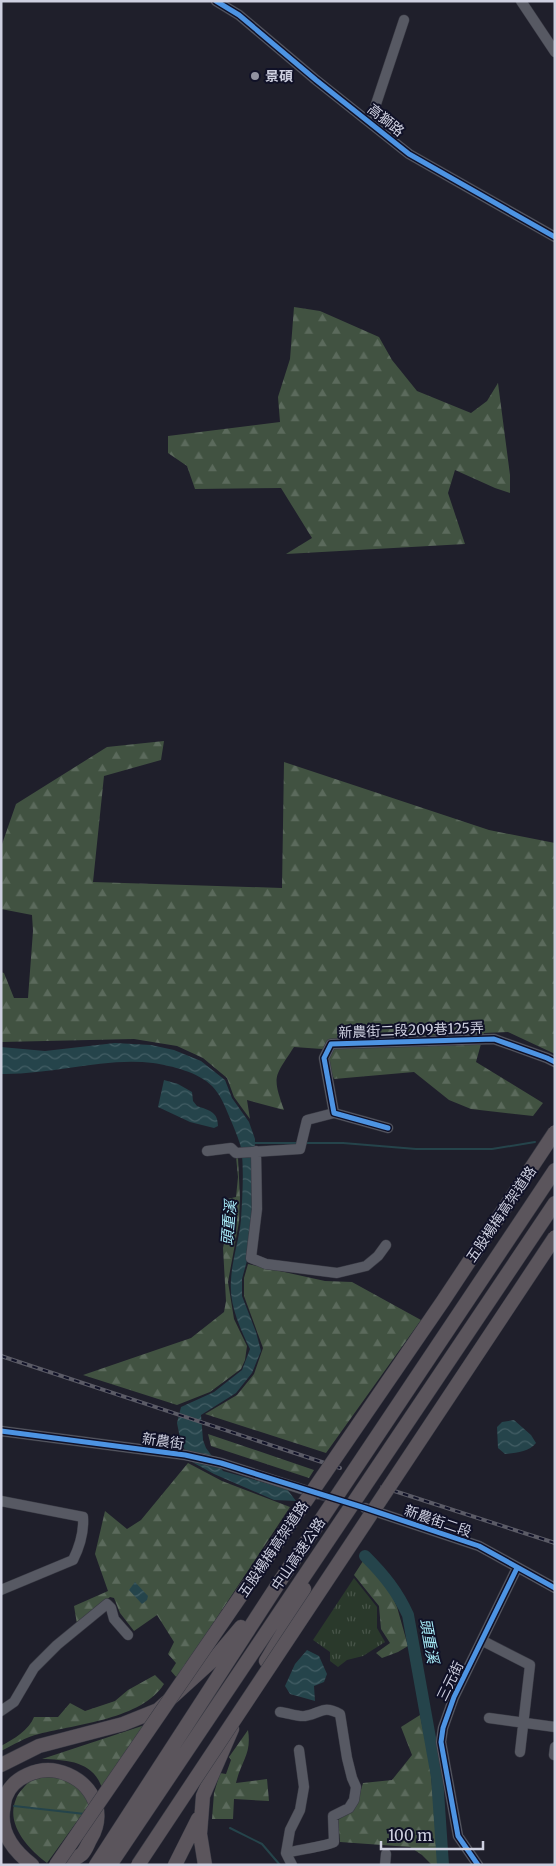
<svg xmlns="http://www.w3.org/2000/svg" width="556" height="1866" viewBox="0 0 556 1866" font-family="Merriweather,'Noto Sans TC',serif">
	<defs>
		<pattern id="grass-tufts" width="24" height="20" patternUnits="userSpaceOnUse" patternTransform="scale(1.25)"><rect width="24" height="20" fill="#2a392b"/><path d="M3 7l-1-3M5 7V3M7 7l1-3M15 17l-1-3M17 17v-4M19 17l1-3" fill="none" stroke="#485549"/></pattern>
		<pattern id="forest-firs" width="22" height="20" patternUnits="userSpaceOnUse" patternTransform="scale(1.25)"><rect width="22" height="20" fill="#415241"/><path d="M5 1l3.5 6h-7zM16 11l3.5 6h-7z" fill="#5b6a5c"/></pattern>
		<pattern id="water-waves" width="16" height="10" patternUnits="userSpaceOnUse" patternTransform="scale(1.25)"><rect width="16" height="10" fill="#25444b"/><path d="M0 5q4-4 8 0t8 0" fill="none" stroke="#435e65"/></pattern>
	</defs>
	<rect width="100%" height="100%" fill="#1f1f2b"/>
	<path fill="url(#grass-tufts)" d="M354,1578L377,1607V1628L385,1642L363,1656L347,1660L338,1667L330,1661V1652L313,1640Z"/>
	<path fill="url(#forest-firs)" d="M294,307L320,311L379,337L392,360L417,391L471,413L487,401L498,383L510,475V493L495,488L455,470L448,493L465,544L286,554L312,538L281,488L195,489L187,466L168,453V436L280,422L278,397L290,359Z
		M164,741L161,760L104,776L93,882L282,888L284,762L489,830L555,843V1054L508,1032L484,1033L476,1062L543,1103L533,1116L471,1109L449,1100L414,1072L334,1079L322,1049L294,1047C274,1078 272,1075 284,1110L247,1100L250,1119L234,1097L227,1078L203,1058L177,1046L134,1039L1,1042V972L4,973L14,998H28L33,931L32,915L1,909V847L16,804L107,747Z
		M236,1157L238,1158L240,1198L239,1222L228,1282L234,1319L247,1346L245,1360L241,1369L210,1392L177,1405L83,1375L191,1338L224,1312L226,1301L223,1248L227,1229V1199L236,1197L238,1177Z
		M248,1264L325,1281L352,1282L421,1320L326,1453L205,1414L237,1395L254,1374L263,1348L244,1296V1278Z
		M208,1434L314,1470L309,1478L211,1446Z
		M188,1463L222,1481L290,1507L177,1678L171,1671L176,1663L168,1654L174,1642L157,1615L134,1631L120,1613L114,1598L110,1597L77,1624L74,1606L108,1591L95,1554L105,1511L127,1529L141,1520Z
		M363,1561L387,1585L397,1607L408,1646L398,1652L382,1658L376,1653L390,1643L381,1629L379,1606L354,1575Z
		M155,1675L164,1684C142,1719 77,1724 39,1734C26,1737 13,1745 1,1751V1746C14,1739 29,1730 34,1717H58L70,1703L85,1711L115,1701L128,1690Z
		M420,1715L430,1764L439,1865H432L422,1855L410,1847L340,1842L338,1820L356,1806L363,1783L392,1780L412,1755L401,1727Z
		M148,1724L102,1788C93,1761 67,1760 42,1759Z
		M248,1730C252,1754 241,1761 236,1783L267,1779L269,1801L234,1799L233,1819H212L214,1793L220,1773L226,1774L231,1760L229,1757Z
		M56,1775L72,1782L91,1802L47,1863C29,1849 5,1825 16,1799C18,1792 26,1786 30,1780Z"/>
	<path fill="url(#water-waves)" d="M115,1043L151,1045L174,1050L201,1061L225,1080L232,1098L249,1122L255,1139L254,1207L248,1257L242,1279V1296L256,1332L261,1351L252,1373L236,1393L201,1415L203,1440L206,1448L223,1471L287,1489L296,1501L274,1500L214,1474L192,1462L181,1443L177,1423L181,1407L214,1392L242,1370L250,1349C240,1328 229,1305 231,1280C232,1260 239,1240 241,1220C242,1203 245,1160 240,1144C237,1135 233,1125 229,1116C225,1106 220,1094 212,1086C198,1072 172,1066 153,1063C104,1057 51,1075 1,1074V1047L45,1051Z
		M164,1080L178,1084L192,1092L193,1101L197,1106C208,1110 218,1111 218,1126L214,1128L190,1122L158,1107Z
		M514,1420L531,1435L536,1443C529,1452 515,1453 505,1454L498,1448L497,1427L502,1422Z
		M135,1582L148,1596L147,1600L142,1604L129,1590Z
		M307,1650L319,1656L327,1674L324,1682L314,1686L315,1701L290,1694L285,1686L295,1664Z"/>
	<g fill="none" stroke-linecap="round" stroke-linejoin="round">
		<path stroke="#25444b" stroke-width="2" d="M253,1143H299
			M306,1143H343L416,1149H492L535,1142
			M14,1806L85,1814
			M230,1828L262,1844L280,1865"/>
		<path stroke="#25444b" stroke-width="12" d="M365,1556C384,1575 397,1591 408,1615L437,1777L443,1865"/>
		<path stroke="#393a46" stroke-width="10" stroke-dasharray="10 5" stroke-linecap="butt" d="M317,1494L357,1506"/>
		<defs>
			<path id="minor" d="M216,1L239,15L316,80L409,154L555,237
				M521,1L555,52
				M370,122L404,20
				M388,1128L334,1113L324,1058L331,1044L494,1039L547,1058L555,1062
				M207,1151L231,1148L236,1153L300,1149L307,1120L334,1113
				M256,1151L257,1209L251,1258L266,1264L337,1273L366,1266L378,1256L386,1245
				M1,1431L185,1455L221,1463L317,1494
				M1,1501L83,1517C84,1532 80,1546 73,1560L1,1590
				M365,1508L479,1546L555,1588
				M483,1641L530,1665L520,1752
				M1,1711L14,1702L34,1668L57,1645L107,1604L111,1608L114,1619L128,1635
				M280,1712C288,1713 298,1717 305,1716C321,1714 322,1704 340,1714L347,1758L352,1778L356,1787L354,1800L349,1808L333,1816L334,1842C328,1846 296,1850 286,1853
				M489,1718L555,1727
				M554,1755L555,1747
				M292,1865L286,1853L290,1830L300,1810L304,1787L299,1750
				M385,1865L386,1854
				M478,1865L458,1836L441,1742L443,1728L454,1697L517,1568"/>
			<path id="highway" d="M266,1661L287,1626L304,1589
				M1,1765L39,1746L123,1724L158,1710L214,1659L241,1627
				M32,1865C15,1852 0,1834 3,1811C4,1806 4,1800 6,1796C13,1777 39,1767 57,1771C89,1778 108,1809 91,1838C88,1843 86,1850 82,1854C77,1858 70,1861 65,1865
				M96,1865L282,1578L555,1170
				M110,1865L555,1203
				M175,1865L198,1819
				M205,1865L200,1834L203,1796L232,1729"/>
		</defs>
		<use href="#minor" stroke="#393a44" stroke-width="11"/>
		<use href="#highway" stroke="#393a44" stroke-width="15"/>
		<use href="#minor" stroke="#575963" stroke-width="10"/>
		<use href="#highway" stroke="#5b555c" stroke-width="14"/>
		<defs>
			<path id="rail" d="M1,1356L340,1468
				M382,1487L555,1543"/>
		</defs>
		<use href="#rail" stroke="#5b5b66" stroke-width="4"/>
		<use href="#rail" stroke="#101127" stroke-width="2" stroke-dasharray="5.5" stroke-linecap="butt"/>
		<defs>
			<path id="highway-bridge" d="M56,1865L443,1301L555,1132
				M138,1865L555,1237"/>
		</defs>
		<use href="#highway-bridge" stroke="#393a44" stroke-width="15" stroke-linecap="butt"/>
		<use href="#highway-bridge" stroke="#5b555c" stroke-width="14"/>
		<defs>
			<path id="cycleway" d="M216,1L239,15L316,80L409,154L555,237
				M388,1128L334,1113L324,1058L331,1044L494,1039L547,1058L555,1062
				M1,1431L185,1455L221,1463L365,1508L479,1546L555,1588
				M478,1865L458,1836L441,1742L443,1728L454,1697L517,1568"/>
		</defs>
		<use href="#cycleway" stroke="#101127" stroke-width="8"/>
		<use href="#cycleway" stroke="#4d94e3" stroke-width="5"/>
	</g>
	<circle fill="#9192a1" stroke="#101127" stroke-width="2" cx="255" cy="76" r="5"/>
	<g text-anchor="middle" stroke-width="4" stroke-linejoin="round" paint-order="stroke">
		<g font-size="14" font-weight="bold" fill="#ced0e0" stroke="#101127" text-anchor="start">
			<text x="265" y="81">景碩</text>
		</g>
		<g font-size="14" fill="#ced0e0" stroke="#101127">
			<text transform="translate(386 120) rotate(39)" y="5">高獅路</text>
			<text transform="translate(411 1030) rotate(-2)" y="5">新農街二段209巷125弄</text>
			<text transform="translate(501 1214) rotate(-56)" y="5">五股楊梅高架道路</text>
			<text transform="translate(163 1441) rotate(8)" y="5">新農街</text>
			<text transform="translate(438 1521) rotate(19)" y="5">新農街二段</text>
			<text transform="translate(273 1549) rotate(-56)" y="5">五股楊梅高架道路</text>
			<text transform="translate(298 1554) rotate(-56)" y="5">中山高速公路</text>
			<text transform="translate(450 1681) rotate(-64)" y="5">三元街</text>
		</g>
		<g font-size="15" font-style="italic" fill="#a8edf9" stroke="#101127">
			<text transform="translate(229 1223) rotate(-85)" y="5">頭重溪</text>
			<text transform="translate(429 1641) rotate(80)" y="5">頭重溪</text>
		</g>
	</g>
	<rect width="556" height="1866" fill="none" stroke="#ced0e0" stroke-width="5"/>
	<path d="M381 1841v8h102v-8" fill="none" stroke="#ced0e0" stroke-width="2.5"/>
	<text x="388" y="1841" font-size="15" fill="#ced0e0" stroke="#101127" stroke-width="4" paint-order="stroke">100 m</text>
</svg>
